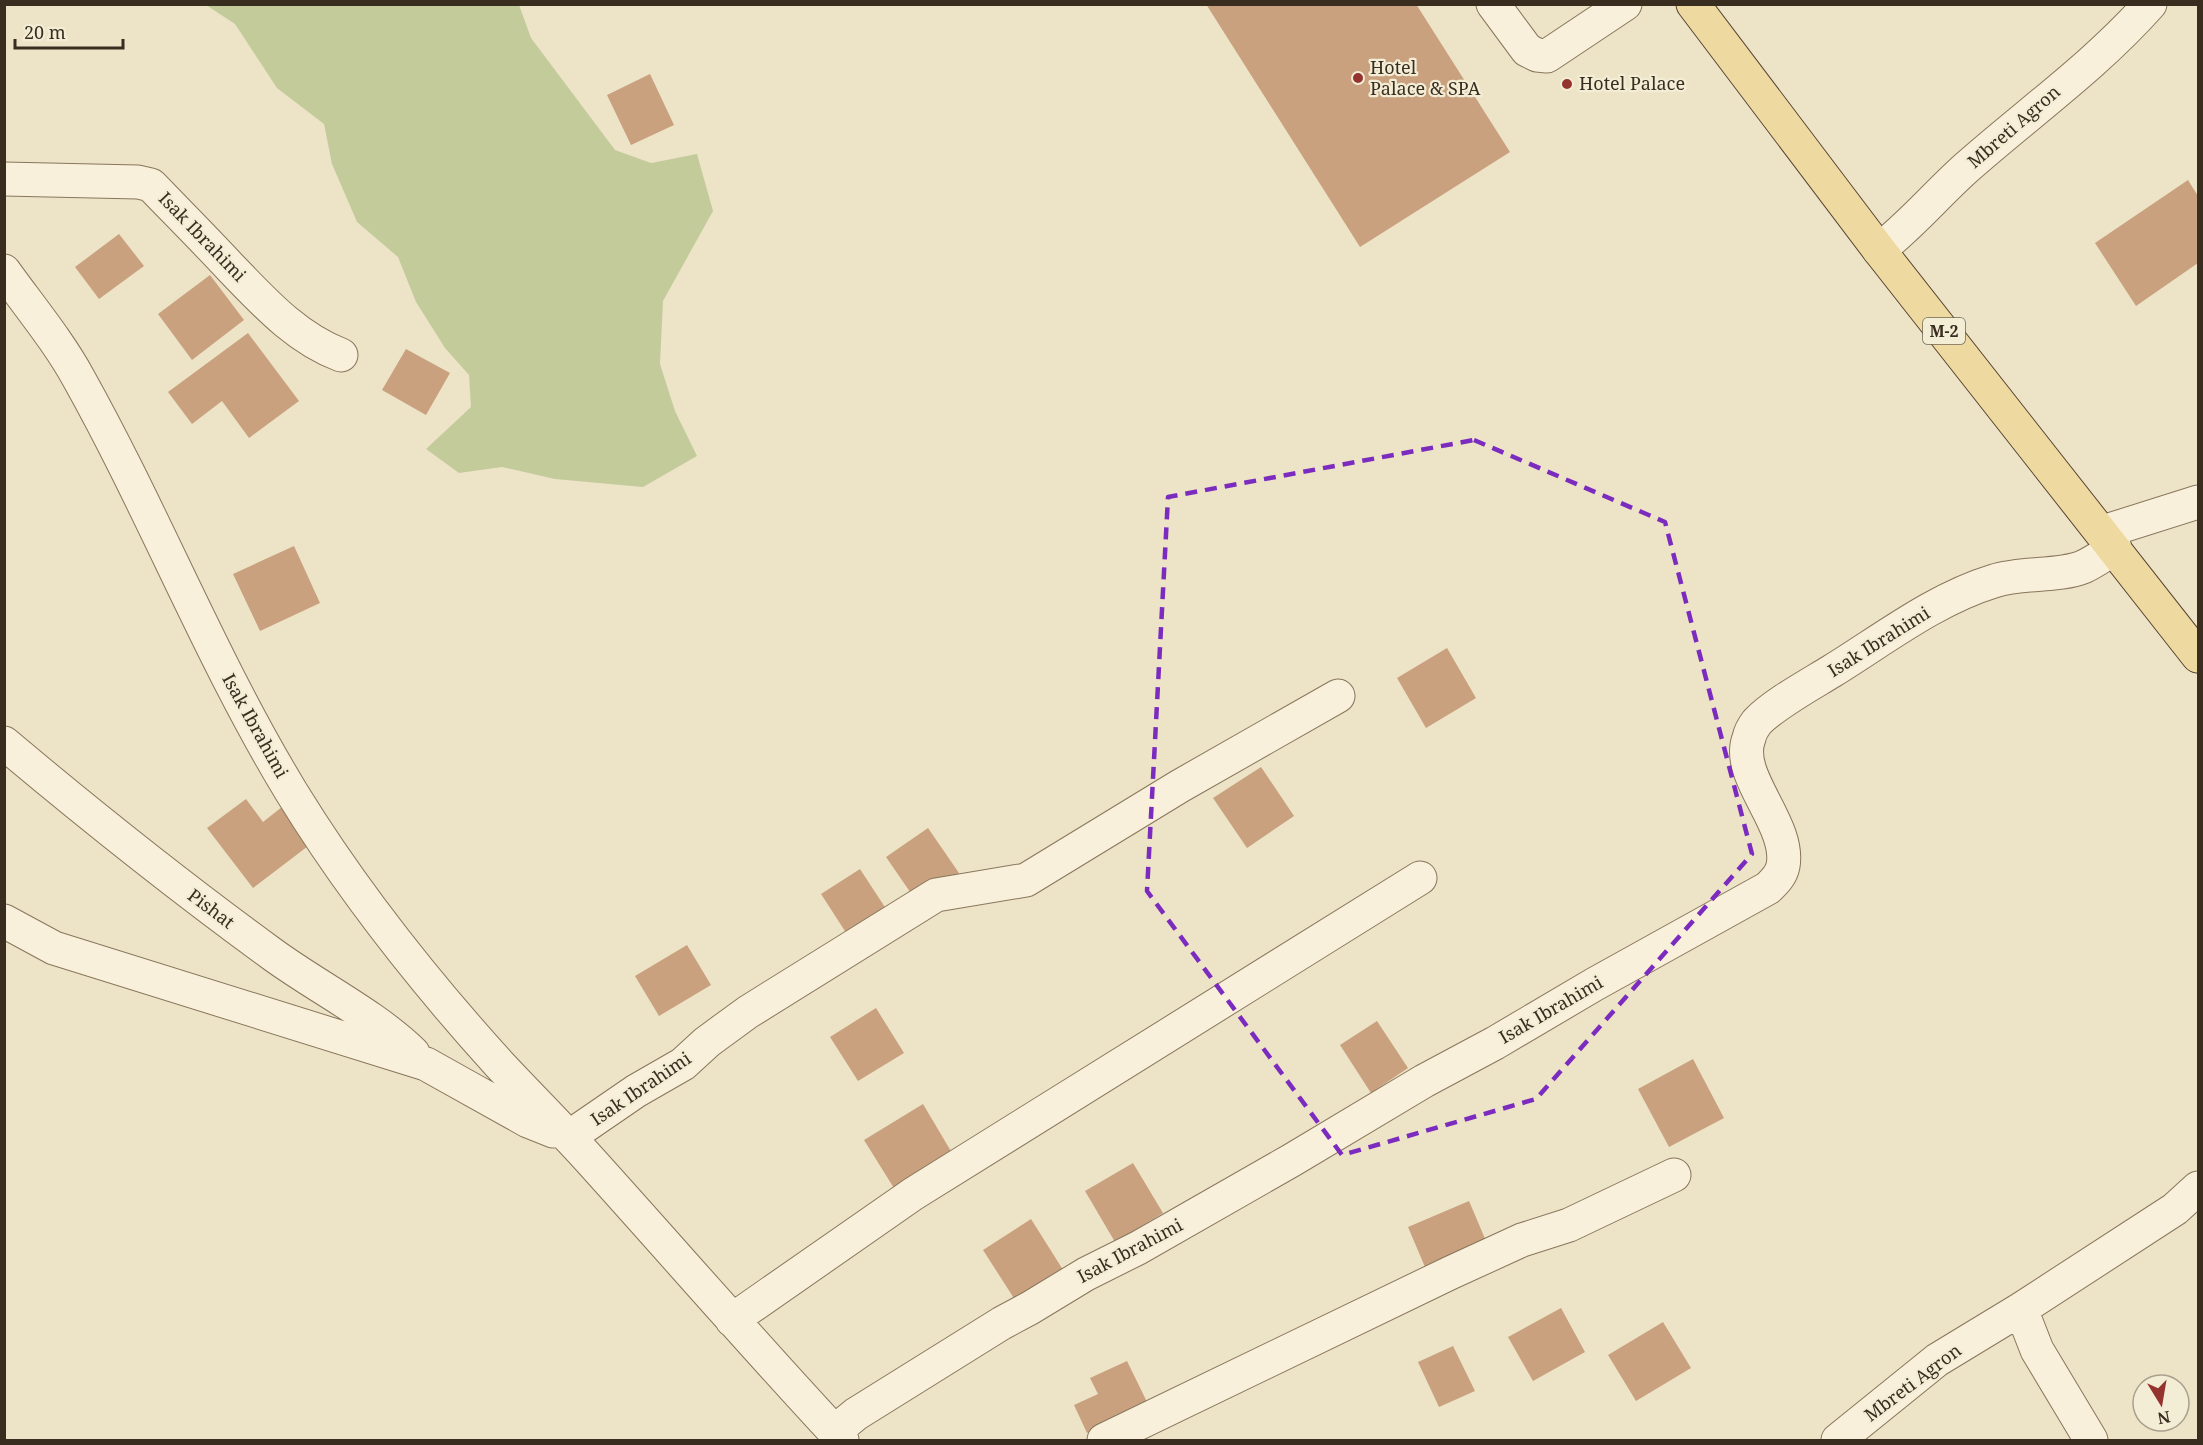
<svg xmlns="http://www.w3.org/2000/svg" width="2203" height="1445" viewBox="0 0 2203 1445" font-family="'Noto Serif',serif">
	<rect width="100%" height="100%" fill="#ede3c7"/>
	<path fill="#c3cb9b" d="M206,5H519L531,38L615,150L651,163L697,154L713,211L663,301L660,364L675,411L697,456L643,487L555,479L502,467L459,473L426,449L471,407L469,375L445,348L416,302L398,257L357,222L332,164L324,124L277,88L235,24Z"/>
	<path fill="#c9a17e" d="M1206,4H1416L1510,152L1360,247Z
		M650,74L674,125L631,145L607,95Z
		M2188,180L2198,196V263L2136,306L2095,243Z
		M119,234L144,266L99,299L75,267Z
		M210,275L244,320L192,360L158,314Z
		M248,333L299,401L249,438L222,401L192,424L168,392Z
		M406,349L450,373L426,415L382,390Z
		M294,546L320,603L260,631L233,574Z
		M1447,648L1476,698L1426,728L1397,678Z
		M1261,767L1294,816L1247,848L1213,798Z
		M246,799L263,822L287,803L316,840L253,888L207,828Z
		M928,828L959,873L917,902L886,857Z
		M860,869L894,921L854,945L821,894Z
		M687,945L711,985L659,1016L635,976Z
		M876,1008L904,1053L858,1081L830,1037Z
		M1377,1021L1408,1068L1371,1093L1340,1045Z
		M1693,1059L1724,1118L1669,1147L1638,1089Z
		M923,1104L955,1158L897,1193L864,1140Z
		M1133,1163L1163,1213L1115,1242L1085,1191Z
		M1469,1201L1486,1241L1425,1267L1408,1227Z
		M1031,1219L1065,1273L1017,1303L983,1250Z
		M1561,1308L1585,1352L1533,1381L1508,1337Z
		M1663,1322L1691,1368L1636,1401L1608,1355Z
		M1453,1346L1475,1391L1439,1407L1418,1362Z
		M1127,1361L1148,1404L1087,1433L1074,1405L1098,1394L1090,1378Z"/>
	<g fill="none" stroke-linecap="round" stroke-linejoin="round">
		<defs>
			<path id="minor" d="M1493,4L1527,50L1537,55L1547,56L1625,4
				M4,179L138,182L151,185C178,213 205,240 231,268C264,302 296,338 341,355
				M1879,250C1911,225 1936,195 1966,168C2027,114 2095,66 2150,4
				M4,271C29,306 59,342 79,379C155,515 211,660 292,793C351,889 423,980 499,1064C529,1096 560,1127 589,1159C674,1253 756,1348 842,1440
				M2103,532L2198,502
				M4,743C91,816 180,887 272,954C317,987 374,1015 413,1053
				M4,921L54,948L426,1064L528,1121L553,1131
				M569,1137L636,1091L683,1064L707,1042L748,1012L936,895L1026,880L1180,786L1338,696
				M2021,1309L2037,1350L2091,1440
				M732,1320L913,1194L1420,878
				M834,1432L856,1414L1002,1323L1030,1308L1086,1274L1138,1248L1292,1160L1424,1081L1495,1043L1595,984L1768,888C1774,882 1781,876 1783,866C1791,824 1734,776 1749,738C1750,733 1754,726 1757,722C1774,704 1811,684 1832,671C1884,639 1935,599 1994,581C2022,572 2058,577 2083,567C2094,562 2105,554 2115,548
				M1104,1440L1450,1273L1522,1240L1569,1225L1674,1175
				M1838,1440L1937,1360L2021,1309L2175,1209L2198,1188"/>
			<path id="major" d="M1693,4L1879,250L2198,656"/>
		</defs>
		<use href="#minor" stroke="#88765d" stroke-width="35"/>
		<use href="#major" stroke="#564431" stroke-width="35"/>
		<use href="#minor" stroke="#f8f0da" stroke-width="33"/>
		<use href="#major" stroke="#eed9a1" stroke-width="33"/>
	</g>
	<path fill="none" stroke="#7b2cbf" stroke-width="4.5" stroke-dasharray="12 8" stroke-linejoin="round" d="M1474,440L1665,522L1752,854L1536,1099L1342,1155L1147,891L1168,497Z"/>
	<g fill="#95332f" stroke="#f4edd6" stroke-width="2">
		<circle cx="1358" cy="78" r="6"/>
		<circle cx="1567" cy="84" r="6"/>
	</g>
	<g text-anchor="middle" stroke-width="4.5" stroke-linejoin="round" paint-order="stroke">
		<rect fill="#f4edd6" stroke="#716757" stroke-width="1.5" x="1923" y="318" width="42" height="26" rx="4.5"/>
		<g font-size="16" font-weight="bold" fill="#392d20">
			<text x="1944" y="337">M-2</text>
		</g>
		<g font-size="18" fill="#392d20" stroke="#f4edd6" text-anchor="start">
			<text x="1370" y="74">Hotel<tspan x="1370" dy="21">Palace &amp; SPA</tspan></text>
			<text x="1579" y="90">Hotel Palace</text>
		</g>
		<g font-size="18" fill="#392d20" stroke="#f4edd6">
			<text transform="translate(2014 127) rotate(-41)" y="6">Mbreti Agron</text>
			<text transform="translate(202 237) rotate(46)" y="6">Isak Ibrahimi</text>
			<text transform="translate(1879 642) rotate(-32)" y="6">Isak Ibrahimi</text>
			<text transform="translate(255 726) rotate(61)" y="6">Isak Ibrahimi</text>
			<text transform="translate(211 909) rotate(37)" y="6">Pishat</text>
			<text transform="translate(1551 1010) rotate(-30)" y="6">Isak Ibrahimi</text>
			<text transform="translate(641 1089) rotate(-34)" y="6">Isak Ibrahimi</text>
			<text transform="translate(1130 1251) rotate(-28)" y="6">Isak Ibrahimi</text>
			<text transform="translate(1913 1383) rotate(-37)" y="6">Mbreti Agron</text>
		</g>
	</g>
	<rect width="2203" height="1445" fill="none" stroke="#392d20" stroke-width="12"/>
	<g transform="translate(2161 1403) rotate(169)"><circle r="28" fill="#f4edd6" stroke="#a9a08d" stroke-width="1.5"/>
	<path d="M0-4.5L10 22L0 15L-10 22Z" fill="#95332f"/>
	<text y="-9" font-size="16" font-weight="bold" text-anchor="middle" fill="#392d20">N</text>
	</g>
	<path d="M15 39v9h108v-9" fill="none" stroke="#392d20" stroke-width="3"/>
	<text x="24" y="39" font-size="18" fill="#392d20" stroke="#f4edd6" stroke-width="4.5" paint-order="stroke">20 m</text>
</svg>
